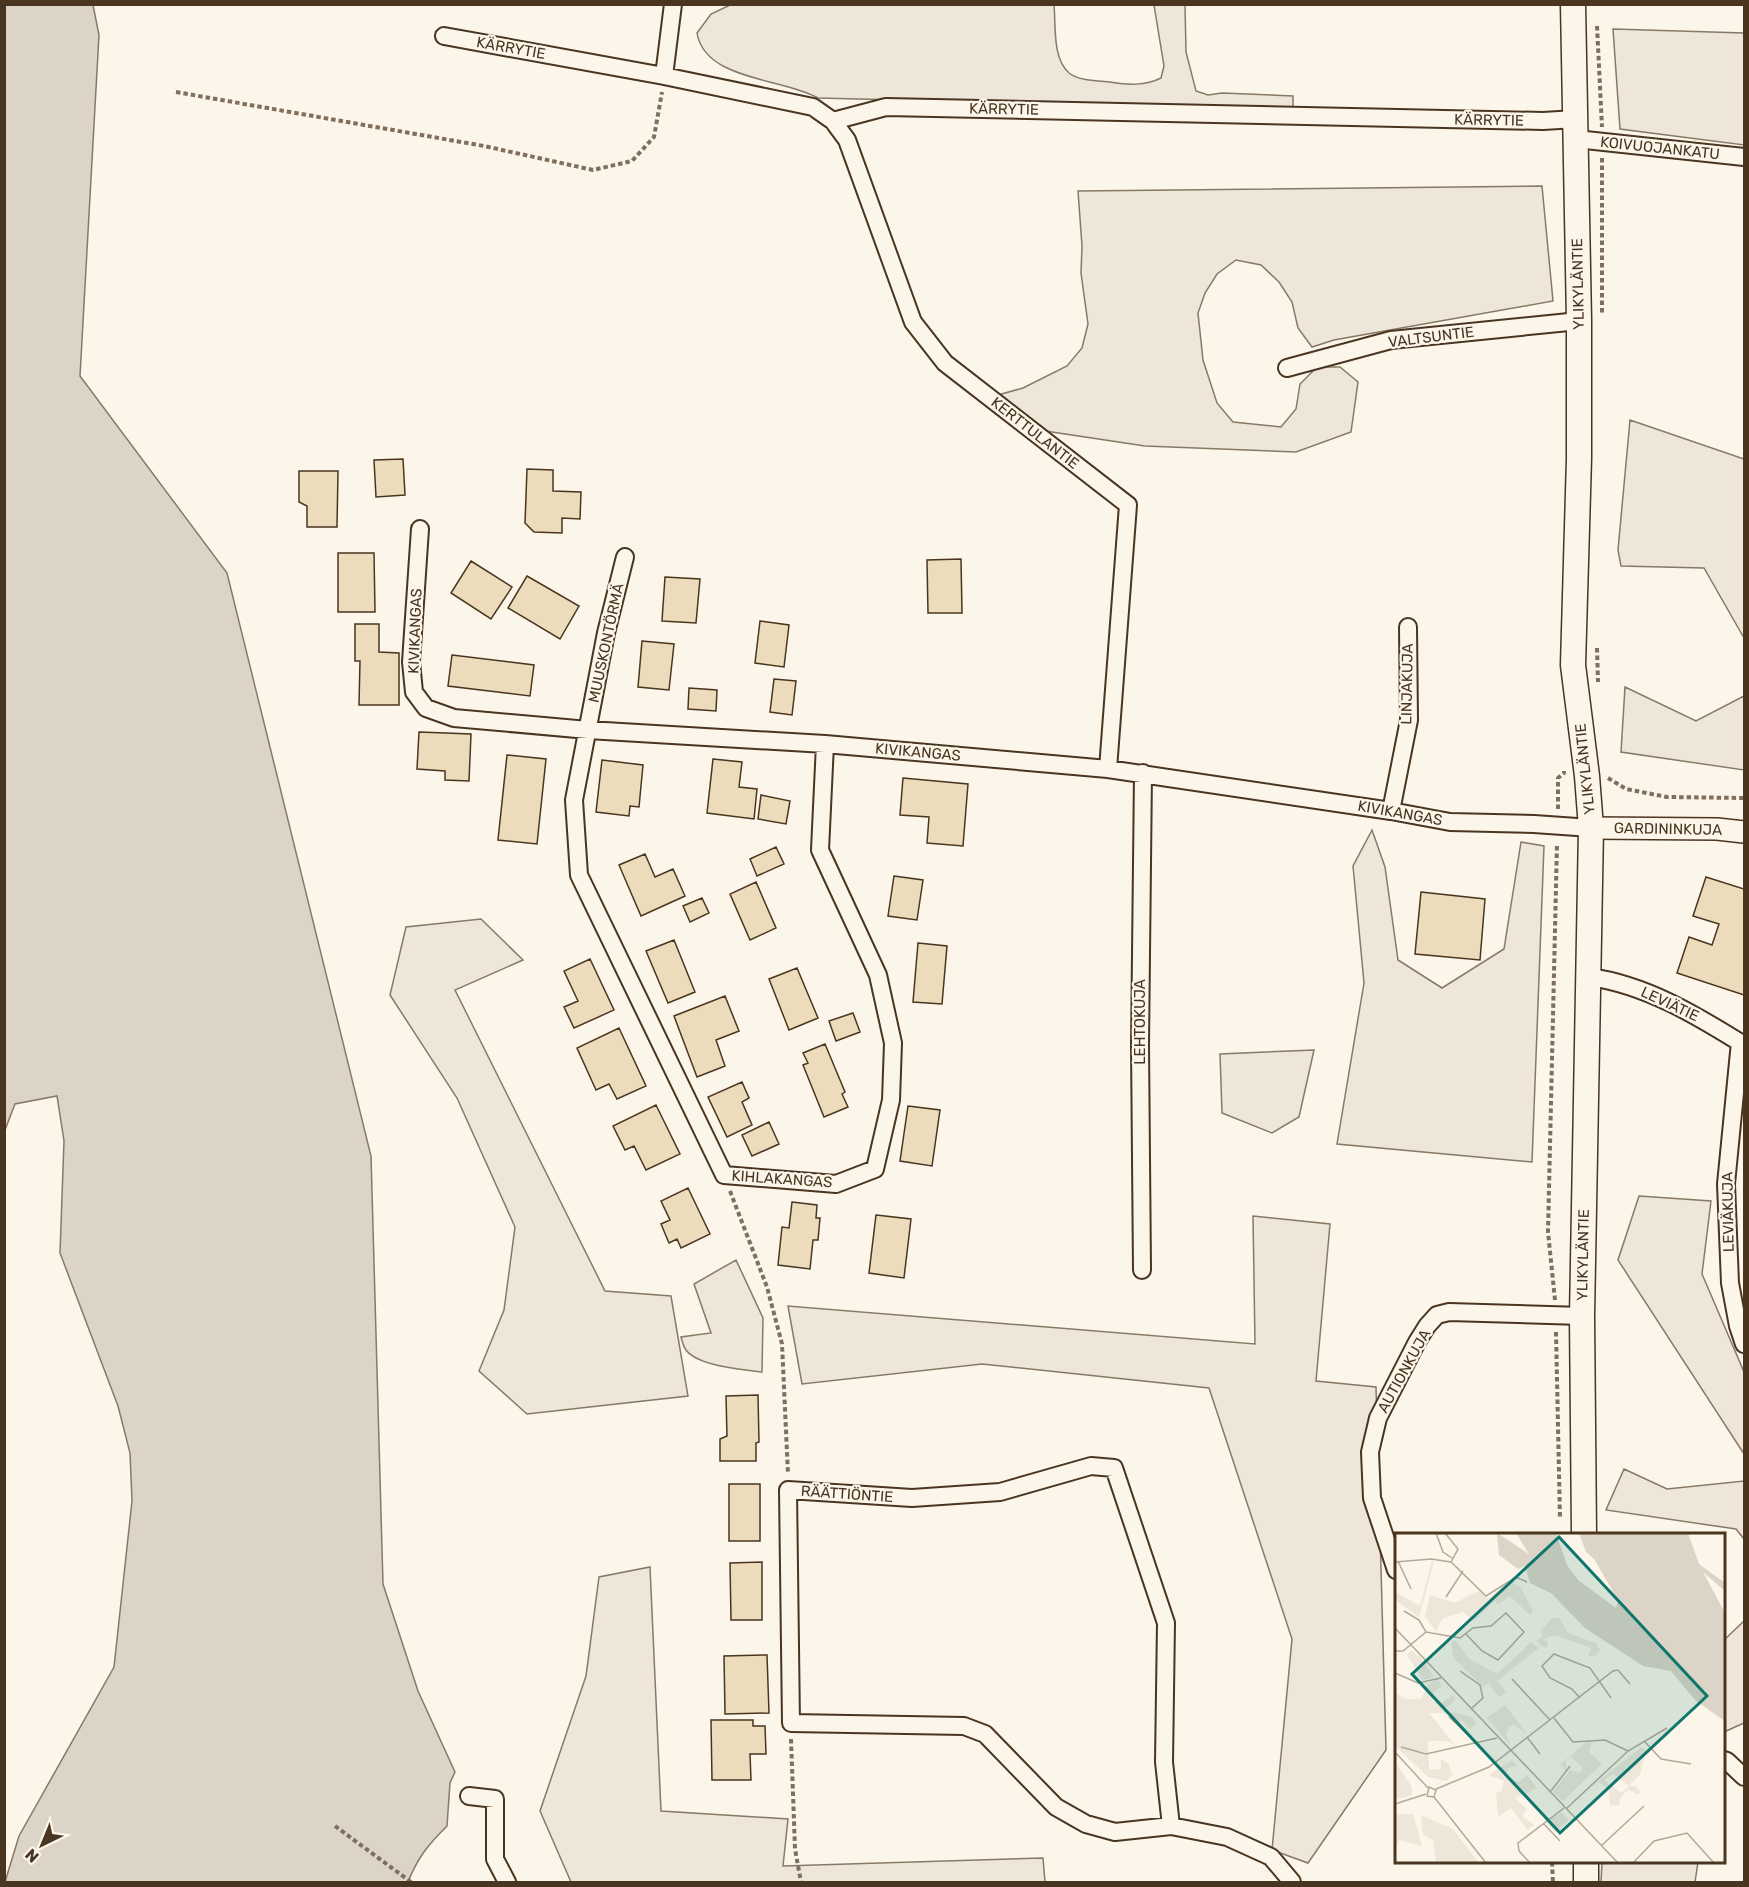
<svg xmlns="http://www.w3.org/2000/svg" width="1749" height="1887" viewBox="0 0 1749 1887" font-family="Rubik,sans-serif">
	<rect width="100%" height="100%" fill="#fbf6e9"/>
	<path fill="#ede6d9" stroke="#887966" stroke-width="1.5" d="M730,5H1054C1056,25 1052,58 1069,73C1079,81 1098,81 1110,82C1128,85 1145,86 1161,78L1164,66L1154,5H1185L1186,52L1196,91L1208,95L1222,93L1293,96V110L818,98C784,78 705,81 697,33L711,14Z
		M1613,29L1744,33V145L1620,129Z
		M1542,186L1553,301L1334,340L1312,347L1298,328L1292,302L1279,282L1261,265L1236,260L1217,274L1205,293L1198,313L1203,360L1217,403L1233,422L1281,427L1296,409L1300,384L1317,367H1340L1358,382L1351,432L1296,452L1145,446L1032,429L998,395L1023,388L1067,366L1082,348L1088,324L1081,273L1082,246L1078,191Z
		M1630,420L1744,459V638L1704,568L1621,566L1618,550Z
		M1625,687L1696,721L1744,696V770L1621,752Z
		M1372,830L1385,867L1398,960L1442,988L1504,949L1521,842L1544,846L1532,1162L1337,1144L1364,983L1353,866Z
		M481,919L523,960L455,990L605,1291L671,1296L688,1396L527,1414L479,1371L504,1310L515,1227L457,1098L390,995L406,927Z
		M1314,1050L1299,1117L1272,1133L1222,1113L1220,1054Z
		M1639,1196L1711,1201L1702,1274L1744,1372V1454L1618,1260Z
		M1253,1216L1330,1224L1316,1381L1376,1387L1386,1750L1308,1863L1272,1850L1292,1639L1209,1388L982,1364L802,1384L788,1306L1255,1344Z
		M736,1260L763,1318L762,1372C743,1370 698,1366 686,1350C684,1347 682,1341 681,1337L711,1333L694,1284Z
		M1624,1469L1667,1489L1744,1481V1539L1736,1529L1606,1510Z
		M650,1567L661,1811L788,1819L783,1866L1043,1858L1045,1882H571L540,1811L586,1676L599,1577Z
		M1744,1621V1723L1724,1732V1640Z
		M1602,1862H1698L1695,1882H1601Z"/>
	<path fill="#dcd4c6" stroke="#887966" stroke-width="1.5" d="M5,4L93,5L99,35L80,376L227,573L371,1156L383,1584L418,1691L455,1772L450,1783L447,1826C428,1845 418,1857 408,1882H5L19,1836L114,1667L132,1501L130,1453L118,1406L60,1253L64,1141L57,1096L15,1104L5,1130Z"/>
	<path fill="#ecdcbc" stroke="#4a3520" stroke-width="1.5" d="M403,459L405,495L376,497L374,460Z
		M527,469L553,470V491L581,492L580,519L562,518V533L534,532L525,523Z
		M299,471H338L337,527H307V506L299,502Z
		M338,553H374L375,612H338Z
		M961,559L962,613H928L927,560Z
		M471,561L512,587L491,619L451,593Z
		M527,576L579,606L560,639L508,608Z
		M665,577L700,579L696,623L662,621Z
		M760,621L789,625L784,667L755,663Z
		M355,624H379V652L399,653V705H359L360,661H355Z
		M642,641L674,644L669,690L638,687Z
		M452,655L534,665L530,696L448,686Z
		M774,679L796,681L792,715L770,712Z
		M689,688L717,690L716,711L688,709Z
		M419,732L471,734L469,781L445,780V771L417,769Z
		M507,755L546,759L537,844L498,840Z
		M713,759L742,762L739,787L757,789L754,819L707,813Z
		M602,760L643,765L639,807L630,806L629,816L596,812Z
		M903,778L968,784L963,846L927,843L929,817L900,815Z
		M761,795L790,801L786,824L758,819Z
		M776,847L784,864L757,876L750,859Z
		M645,854L655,877L673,869L685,896L641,916L619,865Z
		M894,876L923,880L917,920L888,916Z
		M1706,877L1744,889V995L1677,973L1689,937L1712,945L1719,924L1693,916Z
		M756,882L776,928L750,940L730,894Z
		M1421,892L1485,899L1480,960L1415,954Z
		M702,898L709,913L690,922L683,906Z
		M674,940L695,992L668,1003L646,951Z
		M918,943L947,946L942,1004L913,1002Z
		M590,959L614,1010L574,1028L564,1007L578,1001L564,971Z
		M797,968L818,1018L789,1030L769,979Z
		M725,996L739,1031L716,1040L725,1066L697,1077L674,1016Z
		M853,1013L860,1032L836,1041L829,1021Z
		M619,1028L646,1086L617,1099L609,1084L596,1090L577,1048Z
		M825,1044L845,1092L842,1094L848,1107L824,1117L803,1065L808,1063L803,1053Z
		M742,1082L749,1098L742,1102L752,1125L727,1137L708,1097Z
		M656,1105L680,1154L646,1170L634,1146L625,1150L613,1126Z
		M908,1106L940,1110L932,1166L900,1161Z
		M769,1122L779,1144L752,1156L742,1135Z
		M688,1188L710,1234L681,1248L677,1239L669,1243L661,1224L670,1220L661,1201Z
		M792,1202L817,1205L816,1218H820L818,1240H813L810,1269L778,1265L782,1227L789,1228Z
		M876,1215L911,1219L904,1278L869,1273Z
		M758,1395L759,1442L756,1443V1461H720V1439L727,1436L726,1396Z
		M729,1484H760V1541H729Z
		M762,1562V1620H731L730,1563Z
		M767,1655L769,1713L725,1714L724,1656Z
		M711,1720H753V1726H765L766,1754H750L751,1780H712Z"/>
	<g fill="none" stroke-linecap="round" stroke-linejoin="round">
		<defs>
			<path id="minor" d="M444,36L664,76L813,107L833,121L886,107L1543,121L1576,119
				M664,76L673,4
				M833,121L847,140L913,322L945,363L1128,505L1108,769
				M1576,139L1744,157
				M1287,368L1391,340L1579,321
				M420,529L411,662L414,692L426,708L454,718L588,730L825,744L1108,769L1391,811L1450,822L1534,824L1591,828
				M625,557L606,633L574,800L579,875L724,1175L836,1184L875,1169L891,1100L893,1043L878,975L820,850L825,744
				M1391,811L1409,720L1408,627
				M1590,977C1646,985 1696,1015 1744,1045
				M1740,1042L1726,1184L1730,1283L1738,1326L1744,1344
				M1142,1270L1140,1045L1143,773
				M1396,1570L1372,1498L1370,1452L1378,1418L1417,1342L1427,1326L1437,1315L1449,1312L1582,1316
				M1724,1760L1727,1761L1744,1777
				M469,1796L495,1799V1859L507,1882
				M1171,1826L1164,1762L1166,1623L1114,1468L1091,1466L1000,1492L912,1498L788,1490L791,1723L964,1726L985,1734L1056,1807L1086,1824L1115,1832L1171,1826L1227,1837L1271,1857L1292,1882"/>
			<path id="tertiary" d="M1591,828L1717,829L1744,832"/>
			<path id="secondary" d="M1573,4L1579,321V458L1573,665L1587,776L1591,828L1582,1316L1584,1534
				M1586,1862V1882"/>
		</defs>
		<use href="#minor" stroke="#4a3520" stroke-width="20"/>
		<use href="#tertiary" stroke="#4a3520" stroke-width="24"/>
		<use href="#secondary" stroke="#4a3520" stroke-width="27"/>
		<path stroke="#7f6f5c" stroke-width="4" stroke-dasharray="4.5 3" stroke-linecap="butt" d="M1597,26L1602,127
			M176,92L484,146L593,170L632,161L654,137L662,92
			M1602,158V313
			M1597,648L1598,682
			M1608,778L1626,789L1667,797L1744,798
			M1558,809V778L1564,773V771
			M730,1191L767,1287L782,1344L788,1474
			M1555,1300L1548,1232L1557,843
			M1556,1332L1560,1519
			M791,1739L795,1849L801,1882
			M335,1826L411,1882
			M1552,1862L1553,1882"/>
		<use href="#minor" stroke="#fbf6e9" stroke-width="16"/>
		<use href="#tertiary" stroke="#fbf6e9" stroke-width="21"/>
		<use href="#secondary" stroke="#fbf6e9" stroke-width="24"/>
	</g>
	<g text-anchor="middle" stroke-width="4.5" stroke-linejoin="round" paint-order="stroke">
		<g font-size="15" fill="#4a3520" stroke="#fbf6e9">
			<text transform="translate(511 48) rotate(10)" y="5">KÄRRYTIE</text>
			<text transform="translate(1004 109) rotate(1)" y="5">KÄRRYTIE</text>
			<text transform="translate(1489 120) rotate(1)" y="5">KÄRRYTIE</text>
			<text transform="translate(1660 148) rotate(6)" y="5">KOIVUOJANKATU</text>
			<text transform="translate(1578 284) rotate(-91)" y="5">YLIKYLÄNTIE</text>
			<text transform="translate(1431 337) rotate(-7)" y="5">VALTSUNTIE</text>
			<text transform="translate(1035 433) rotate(38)" y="5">KERTTULANTIE</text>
			<text transform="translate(415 631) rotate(-88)" y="5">KIVIKANGAS</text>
			<text transform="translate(606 643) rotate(-78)" y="5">MUUSKONTÖRMÄ</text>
			<text transform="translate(1407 684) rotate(-89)" y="5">LINJAKUJA</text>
			<text transform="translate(918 752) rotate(5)" y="5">KIVIKANGAS</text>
			<text transform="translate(1585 769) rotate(-96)" y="5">YLIKYLÄNTIE</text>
			<text transform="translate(1400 813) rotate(10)" y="5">KIVIKANGAS</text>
			<text transform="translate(1668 829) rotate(1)" y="5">GARDININKUJA</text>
			<text transform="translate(1670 1004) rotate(25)" y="5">LEVIÄTIE</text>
			<text transform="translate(1140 1022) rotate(-90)" y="5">LEHTOKUJA</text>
			<text transform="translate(782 1179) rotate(4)" y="5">KIHLAKANGAS</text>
			<text transform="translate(1728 1212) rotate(-91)" y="5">LEVIÄKUJA</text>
			<text transform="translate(1583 1255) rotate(-89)" y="5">YLIKYLÄNTIE</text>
			<text transform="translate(1404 1371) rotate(-61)" y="5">AUTIONKUJA</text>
			<text transform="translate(847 1494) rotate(4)" y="5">RÄÄTTIÖNTIE</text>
		</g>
	</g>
	<g transform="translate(1395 1533)">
		<rect width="330" height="330" fill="#fbf6e9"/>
		<path d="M37,28H39L24,84L0,67V59L25,73ZM116,49L125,53L138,77L135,82L115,63L103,72L100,68L79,88L68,79L47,86L41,98L30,84L35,62L60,70L85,57L93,66ZM157,85H164L173,100L201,110L205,117L200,123H193L196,115L160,102L148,106L153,109L152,115L145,112L141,107L149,103L145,99ZM60,107L75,126L102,141L136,109L144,115L102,148L111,159L104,164L93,150L88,154L58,124L56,109ZM16,117L26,125L39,144L28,147L12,122ZM43,146L47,153L39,159L38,169L46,170L59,162L60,167L49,177L77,184L81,191L74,196L69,189L47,180H34L61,213L52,208H33L34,237L46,236V226L54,231L57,242L52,248L33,244L0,213V159L10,166H26L32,152ZM110,172L132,201L119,192L114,193L111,201L116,213L92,185ZM192,208H197L194,219L207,231L168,268L158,259L175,237L185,240L188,235L176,224L171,228V237L165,232ZM246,214L251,217L245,241L234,253H240L246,259L243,262L233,256L224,267L225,272L215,273L214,257L208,252L204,249L195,255ZM218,241L234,253L226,260L209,247ZM117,227L122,233L113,235L111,243L124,249L132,242L142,255L120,265L132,276L127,283L139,292L133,297L116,275L103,284L101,259L106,258L109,248L94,242ZM0,229L17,254V262L0,267ZM166,279L174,287L160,299L151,290ZM0,281H18L27,313L4,307L0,319ZM26,282L58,296L84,330H41L38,307L28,302Z" fill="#ede6d9" fill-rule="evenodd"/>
		<path d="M102,0L134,21L121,0H161L172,32L183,47L221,75L223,67L199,26L191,19L184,0H293L304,31L330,50V58L308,39L330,80V188L301,168L276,138L248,133L190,95L156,60L135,50L130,33L123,36L104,22Z" fill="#dcd4c6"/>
		<path fill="none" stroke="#b4a999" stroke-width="1.5" d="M41,0L48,19L57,25M50,0L63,16L56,29M3,28L16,56M0,29L36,26L56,29L91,63L121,44L132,49M51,64L68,38M9,78L24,87L31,99M0,95L223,330M0,118H8L31,99L65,105L78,95L96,93L111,80L129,99L103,127L87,118L71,101M65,138L85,152L88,165L77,175M0,140L23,150L46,145M117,146L155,187M185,165L177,156L155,145L147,133L159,121L195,135L216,165M54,184L84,212M159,185L178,209L210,207L233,218M132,204L145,221M250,209L266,226L296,231M6,214L31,221L102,205M0,219L33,255M41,256L94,234L218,138L223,137L235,151M156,258L175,233M39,264L41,257L34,254L32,263L39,264L91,330M0,271L31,261M172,275L233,218L272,195M148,290L165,308M206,313L249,273M135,330L124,318L123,310L169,275M238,330L259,308L292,300L319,330"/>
		<path fill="#0f766e" fill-opacity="0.15" stroke="#0f766e" stroke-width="3" d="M164,4L312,163L165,300L17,141Z"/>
		<rect width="330" height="330" fill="none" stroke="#4a3520" stroke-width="3"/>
	</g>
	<rect width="1749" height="1887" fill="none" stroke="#4a3520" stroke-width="12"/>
	<g transform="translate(42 1845) rotate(223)" stroke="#fbf6e9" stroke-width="4.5" paint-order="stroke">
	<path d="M0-4.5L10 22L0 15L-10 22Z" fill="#4a3520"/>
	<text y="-9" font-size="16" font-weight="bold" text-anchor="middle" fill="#4a3520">N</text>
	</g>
</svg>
